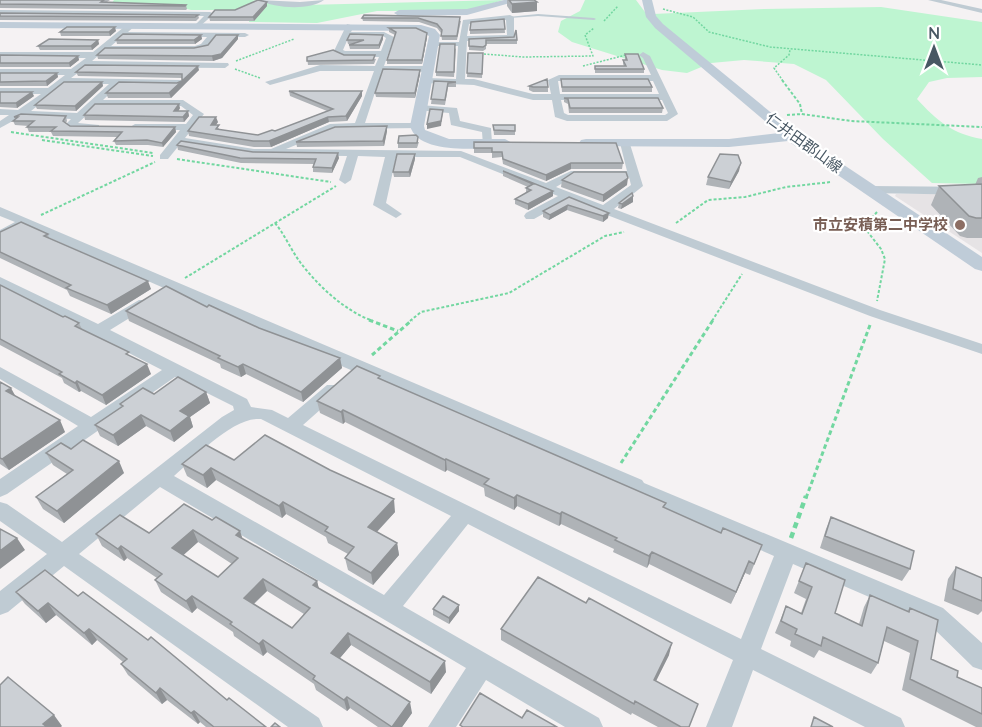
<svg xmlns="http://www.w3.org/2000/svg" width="982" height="727" viewBox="0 0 982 727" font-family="Quicksand,'Noto Sans JP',sans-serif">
	<rect width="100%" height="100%" fill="#f5f2f3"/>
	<path fill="#e6e3e5" d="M896,194H982V253L895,196Z"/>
	<path fill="#bef5d1" d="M114,0H251L305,5L503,0L475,9L452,11H377L317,23L249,22V17L220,10H191L170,5L111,4Z
		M585,0H636L645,12L653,14L764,9L881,7L982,22V77L947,78L929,82L917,99C937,121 953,134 982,139V184L932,183L883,139L826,80L794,64L744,60L711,63L687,73L662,70L572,42L558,32L561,21L580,11Z"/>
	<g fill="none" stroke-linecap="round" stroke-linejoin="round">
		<path stroke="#72d7a0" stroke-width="1.5" stroke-dasharray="2 1.5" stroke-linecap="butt" d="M663,9L693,17L709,32L770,47L982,65
			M604,21L618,6
			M484,54L523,57L593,56L585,35L594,28
			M236,61L294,39
			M583,66L626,55
			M235,69L260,78
			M783,81L774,68L789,55L790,50"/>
		<path stroke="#72d7a0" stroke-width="2" stroke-dasharray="3 2" stroke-linecap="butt" d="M782,80L800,104L802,114
			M787,115L802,114L851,121L982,127
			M11,132L153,153
			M42,140L153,156
			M177,159L331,182
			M877,212L864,227L881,249L885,259L877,301
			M41,215L155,162
			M275,223C285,235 291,250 300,262C318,286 345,311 373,321
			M676,223L708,200L745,197L786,187L831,182
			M185,278L336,186
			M410,321L421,312L509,293L605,236L624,232
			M712,321L742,274"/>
		<path stroke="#72d7a0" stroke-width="3" stroke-dasharray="4.5 3" stroke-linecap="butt" d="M369,320L398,331
			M372,355L412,320
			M621,463L713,320
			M806,498L870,325"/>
		<path stroke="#72d7a0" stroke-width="4.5" stroke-dasharray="6 4.5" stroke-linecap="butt" d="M791,538L806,496"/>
		<path fill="#bfcbd3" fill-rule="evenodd" d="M538,14L594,18L596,19L594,20L538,16L510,18L508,17Z"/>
		<path fill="#bfcbd3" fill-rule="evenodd" d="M259,0L300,2L324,0C309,11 274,8 259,0Z
			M928,0H941L982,9V13Z
			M0,10L210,12L214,14L199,27L195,25L204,16L0,14Z
			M510,15L514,17V39L467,41L465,79H474L533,94H551L548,80L559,75H651L643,58L639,55L643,52L650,56L678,114L667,121H567L555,117L552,100H533L474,85L424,83V79L427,78L456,79L458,46H431V42H459L463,20ZM506,20L507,35L467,36L469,24ZM558,81H653L659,94H560ZM561,100H662L668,113L665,115H568L564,113Z
			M129,23L136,25L128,32L245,33L249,35L245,37H216L207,48L195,50H105L92,61L228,63L229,65L225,68L86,67L71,78L181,80V84L178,85L120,84L103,100H183L204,114L185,138L254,149H271L330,124L355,123L374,71H320L270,85L265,82L320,65L375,66L379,57H344L334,51L347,24L354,26L351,32H384L394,37L384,66H429L433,69L429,72L382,71L365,123H417L422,126L421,128L335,129L286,149L461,151L546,183L571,171H627L620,143L625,140L629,141L643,186L614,209L880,310L982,344V354L870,316L568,200L534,219H526L524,216L526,213L558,196L460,157H396L386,203L402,214L396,218L373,205L385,157L358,156L351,180L345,184L339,180L347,156L254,155L181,143L168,159H160V155L180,130H135L130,127L135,124H186L193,115L181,106H97L78,123L99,125V129C87,131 75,132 66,124L71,119L22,116L0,128V121L9,115H0V109L18,110L41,94H0V88H48L65,75H0V69H71L86,58H0V52H93ZM123,36L207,37L201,44L195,46H111ZM349,36H383L386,38L381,51H345L343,50ZM65,84H109L77,113L31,111ZM573,177H629L631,185L603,205L556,187Z
			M420,105L457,108L460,121L491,128L492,143L487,146L483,145L482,132L451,125L449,113L417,110V106Z
			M870,186L982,187V195L866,193V187Z
			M0,207L642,480L644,483L943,608L982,643V670L973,667L927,622L793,564L761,649L901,718L905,727H865L753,670L732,727H706L733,660L468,524L403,606L599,718L603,727H565L486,680L456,727H428L466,668L160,487L79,554L319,718L323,727H288L64,566L8,612L0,615V591L47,554L0,521V502L7,504L62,542L222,417L234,410L233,406L175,377L7,494L0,497V479L78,426L0,379V367L91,417L162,370L0,287V277L98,324L139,300H149L151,303L149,306L110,330L247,399L251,407L272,410L288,418L327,385H339L342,389L339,393L303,425L741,639L774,556L25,227L0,239V230L15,222L0,216ZM261,419L451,516L384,595L174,476C195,458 232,417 261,419Z"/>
		<path fill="#bfccd8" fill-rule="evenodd" d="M504,0H521L467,15L399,16L394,13L399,10L467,9Z
			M642,0H652L656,16L663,24L796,133L982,257V271L975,269L788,141L729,147L581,146L579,143L581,140L586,139H729L779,133L655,28L646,17Z
			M0,22L421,25L435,29L440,35L424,126L425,130L449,139H505L512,143L505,147C481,148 419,156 410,126L429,36L420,31L0,28Z"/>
	</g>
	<path fill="#afb3b7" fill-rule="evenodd" d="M0,0H110L107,2L186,5L187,9L186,10L0,8Z
		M507,0H534L537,11L512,13L507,6Z
		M267,2V6L254,21H210L209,17Z
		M0,13L198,15L199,18L196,21L0,20Z
		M364,15L461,21L457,40H442L441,33L437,28L419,22L363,21L362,18Z
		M504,19L505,33L470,34V30Z
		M389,28L427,37L422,64H387V60L395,35L389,32Z
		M116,31L110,36H61L60,32Z
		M201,35L202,39L195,44H117L116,40Z
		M238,35V39L222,58L213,61L98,59L97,55L194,48L208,45Z
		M383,35V39L379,49H350L349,45L351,44H348L347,40Z
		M469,39L517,40V44H486V49L483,51L469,50Z
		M98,40L99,44L92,50H40L38,46Z
		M456,48L454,77L436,76V72Z
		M468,53H483L482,78L467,77Z
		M625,54L644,69V73H595V66H624L623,64V60H625Z
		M0,55L78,56L79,60L70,67H0Z
		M344,55L376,59L374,64L308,65L307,57Z
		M199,70L171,98H108L106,93L177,83L182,81V78L78,76L76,72Z
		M0,73H57L58,77L47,86H0Z
		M420,74L415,98L376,97L375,93Z
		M561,79L652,87V92H562Z
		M434,81L456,82V87H448L445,105L431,104Z
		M102,82L103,86L76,111L37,109L35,105Z
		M529,86L548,87V92H533L529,90Z
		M289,91L362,96L347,121L329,122L271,147H254L189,136L188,131L218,122L216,125L220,130L258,135L275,131L327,111L290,96Z
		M0,92L34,96L17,108L0,107Z
		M564,98L663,108L662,113H569L568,104L564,102Z
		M180,108L178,111H188L189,116L184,122L85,120L84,115Z
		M66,116L67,121L66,123L70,126L175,127L176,132L163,147L148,145H116L114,141L117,137L53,136L51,132H29L27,127L29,126L15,125L13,121L15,119L14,117Z
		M493,125H515V135H494Z
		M387,131L384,146L297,147L296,142Z
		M419,142L417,148H398V143Z
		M474,142L623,163L622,169H571L546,181L503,164L502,157L492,158V153H474Z
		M177,145L253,152L339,158L332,173L313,172V167L314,164L241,163L178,150Z
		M415,159L410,177H394L393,172Z
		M503,171L553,191V196L528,210L515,204V199L526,193V188L528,187L503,176Z
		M739,171L729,189L706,185L708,177Z
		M982,177V238H967L960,236L931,205L939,186L975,185L978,178Z
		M562,180L627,185L603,202L561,187Z
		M633,196V202L621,209L618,208L619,203Z
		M569,197L608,218L603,222L567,210L549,220L543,217V211Z
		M0,232L48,234L49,238L151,289L111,314L70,296L67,290L0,258Z
		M0,285L63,317L79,323L82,329L130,356L151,374L106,405L81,391L79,392L64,383L62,378L0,345Z
		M207,307L259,328L340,358L342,368L303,402L246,374L241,377L221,368L220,364L129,321L126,311Z
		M380,379L666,503L664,508L721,533L762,545L750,575L745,573L731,604L649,564L647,568L613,552L614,549L561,524L559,526L517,506L514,510L485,496L484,488L447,470L445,472L345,422L343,424L320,413L317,401Z
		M0,382L15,396L65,432L9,470L0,464Z
		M206,392L210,403L190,417L193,427L174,442L146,426L118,446L100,436L95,425L121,407L120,404L154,394Z
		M71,449L124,473L64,523L43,509L36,497L67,474L53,465L46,453Z
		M234,460L395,512L377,532L397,543L399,555L373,585L348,570L345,558L348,554L328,543L326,537L286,514L282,518L216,480L207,488L187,476L182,464Z
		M831,517L910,569L902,581L820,548L826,529Z
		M212,520L240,531L242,539L317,581L319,589L446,672L431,694L351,645L340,658L412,713L402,727H378L350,708L347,711L316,690L314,684L267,652L263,656L234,636L233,632L197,608L192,613L161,592L155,580L157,578L127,558L124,561L102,546L96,534L149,533ZM198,542L232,564L218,577L183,555ZM267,591L304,614L292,628L254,604Z
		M806,563L835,613L859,624L864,607L870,595L907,611L910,608L931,659L957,677L982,688V727H976L902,690L910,653L884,641L878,663L871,674L819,650L814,658L790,646L791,641L775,633L786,606L801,613L806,599L794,593Z
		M956,567L982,578V611L978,615L944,601L948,579Z
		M16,592L78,596L266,727H206L200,722L198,724L167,700L162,704L128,675L121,664L123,662L97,640L92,645L56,615L46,623L25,604Z
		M433,609L459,611L449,624L433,615Z
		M501,629L669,655L656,681L689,727H658L632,713L631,715L501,640Z"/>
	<path fill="#8f9295" d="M267,2V6L254,21L253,17Z
		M537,2V11L512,13V4Z
		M115,27L116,31L110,36L109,32Z
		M427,33V37L422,64V60Z
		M201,35L202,39L195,44L194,40Z
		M238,35V39L222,58L213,61L212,56Z
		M383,35V39L379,49V45Z
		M98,40L99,44L92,50L91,46Z
		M78,56L79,60L70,67L69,63Z
		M198,66L199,70L171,98L169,93Z
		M420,70V74L415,98V93Z
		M57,73L58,77L47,86L46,81Z
		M102,82L103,86L76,111L75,106Z
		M362,91V96L347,121L346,116Z
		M32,92L34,96L17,108L16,103Z
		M179,104L180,108L176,116L174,111Z
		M443,110L441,126L427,129V124Z
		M188,111L189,116L184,122L183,117Z
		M216,117L218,122L212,130L211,125Z
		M328,117L329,122L271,147L269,141Z
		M387,126V131L384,146L383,141Z
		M175,127L176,132L163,147L162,143Z
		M338,153L339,158L332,173V168Z
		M415,154V159L410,177L409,172Z
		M571,163V169L546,181V175Z
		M741,163L739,171L729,189L731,182Z
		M628,178L627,185L603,202V195Z
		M553,191V196L528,210V204Z
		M633,196V202L621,209L622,204Z
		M568,205L567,210L549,220L550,215Z
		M609,213L608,218L603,222V216Z
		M148,281L151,289L111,314L107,305Z
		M340,358L342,368L303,402L301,392Z
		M147,364L151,374L106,405L102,395Z
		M243,364L246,374L241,377L238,367Z
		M77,381L81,391L79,392L75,383Z
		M11,388L17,399L6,391Z
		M206,392L210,403L190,417L193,427L174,442L170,431L180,411Z
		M343,410L345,422L343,424L341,412Z
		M141,415L146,426L118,446L113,435Z
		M60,420L65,432L9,470L2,459Z
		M446,459L447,470L445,472V460Z
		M119,461L124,473L64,523L57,511Z
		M211,468L216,480L207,488L203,475Z
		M517,495V506L514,510V498Z
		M394,499L395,512L370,539L368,527Z
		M283,502L286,514L282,518L279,506Z
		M562,512L561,524L559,526L560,514Z
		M193,530L198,542L178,560L172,548Z
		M240,531L244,543L236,535Z
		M17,538L25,550L0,569V551Z
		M397,543L399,555L373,585L371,573Z
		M121,546L127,558L124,561L118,549Z
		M652,552L649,564L647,568L649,556Z
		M749,561L745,573L731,604L736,592Z
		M263,579L267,591L248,609L244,598Z
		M317,581L320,593L313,585Z
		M192,596L197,608L192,613L186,601Z
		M48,603L56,615L46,623L38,611Z
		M459,605V611L449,624V618Z
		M89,629L97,640L92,645L84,633Z
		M348,633L351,645L334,665L331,653Z
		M263,640L267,652L263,656L259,644Z
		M672,643L669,655L651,691L654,680Z
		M445,661L446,672L431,694L430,682Z
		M160,688L167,700L162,704L156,693Z
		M347,697L350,708L347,711L344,700Z
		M410,702L412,713L402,727H392Z
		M194,711L200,722L198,724L191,713Z
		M54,715L62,726L61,727H46L43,724Z"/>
	<path fill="#ccd0d5" stroke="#8f9295" stroke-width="1.5" fill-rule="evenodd" d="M0,0H104L101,2L186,5L185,6L0,4Z
		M258,0L267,2L253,17H209L215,10H235Z
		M509,0H534L537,2L512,4Z
		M0,13L198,15L195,17L0,16Z
		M364,15L460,17L457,36H441L442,30L437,24L418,18H362Z
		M504,19L505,29L470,30L471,22Z
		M67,27H115L109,32H60Z
		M389,28H416L427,33L422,60H387L396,32Z
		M516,30L517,40H486V45L483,47L469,46V39L514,37Z
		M123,34L201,35L194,40H116Z
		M350,34L383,35L379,45H349L364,40H347Z
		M216,35H238L221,54L212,56L97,55L105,48H194L208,45Z
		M49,39L98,40L91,46H38Z
		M440,44H455L454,72H436Z
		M333,50L344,55H375L373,60L307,61V57Z
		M468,53H483L482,74L467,73Z
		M625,54H638L644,69H595V66H626L623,60H627Z
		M0,55L78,56L69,63H0Z
		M85,65L198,66L169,93H106L119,82L177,83L182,81V74L76,72Z
		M383,69L420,70L415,93H375Z
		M0,73H57L46,81L0,82Z
		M547,79L548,87H533L529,86Z
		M561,79H648L652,87H562Z
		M434,81L456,82L448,83L445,100L431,99Z
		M64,82H102L75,106L35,105Z
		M289,91H362L346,116L328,117L269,141H253L188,131L199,117H216L211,125H219L216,129L258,135L272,130L275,131L333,109Z
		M0,92H32L16,103H0Z
		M564,98H658L663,108H570L568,99Z
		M95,104H179L174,111H188L183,117L84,115Z
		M430,109L443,110L441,121L427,124Z
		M21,114L66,116L63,121L70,126L175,127L162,143L147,140L114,141L122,132L51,131L56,127H27L34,121H13L18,117H14Z
		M493,125H515V131L494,130Z
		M387,126L383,141L296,142L335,127Z
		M416,135L418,137L417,143H398L399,136Z
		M181,141L253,152L338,153L332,168L313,167L316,159L240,158L177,145Z
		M474,142L616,143L623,163H571L546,175L503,159L502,152H492V148H474Z
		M397,154H415L409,172H393Z
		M720,154L738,155L741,163L731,182L708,177Z
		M503,171L553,191L528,204L515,199L531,190L526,188L533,184Z
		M574,172H626L628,178L603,195L562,180Z
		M982,184V218H976L969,216L939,186Z
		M632,193L633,196L622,204L619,203Z
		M569,197L609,213L603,216L568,205L550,215L543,211Z
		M21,222L48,234L44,236L148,281L107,305L66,288L71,285L0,252V232Z
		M0,285L63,317L65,316L79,323L75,326L129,352L126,354L147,364L102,395L77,381L75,383L59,374L62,372L0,339Z
		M166,286L207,307L209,305L259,328L340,358L301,392L243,364L238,367L218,358L220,356L126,311Z
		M357,366L380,376L378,378L666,503L663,507L721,533L723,528L762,545L754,564L749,561L736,592L652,552L649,556L615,540L617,538L562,512L560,514L517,495L514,498L484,484L489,479L446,459L445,460L343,410L341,412L317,401Z
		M178,377L206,392L180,411L189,416L170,431L141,415L113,435L95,425L123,406L120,404L143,388L154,394Z
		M0,382L11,388L6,391L60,420L2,459L0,458Z
		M265,435L330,470L394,499L368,527L397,543L371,573L345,558L354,547L325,531L328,527L283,502L279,506L211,468L203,475L182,464L206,445L234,460Z
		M83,440L119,461L57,511L36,497L73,470L46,453L61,443L71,449Z
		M184,504L212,520L216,517L240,531L236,535L317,581L313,585L445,661L430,682L348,633L331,653L410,702L392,727L347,697L344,700L313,679L315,676L263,640L259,644L230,624L232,622L192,596L186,601L155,580L162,574L121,546L118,549L96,534L120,515L149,533ZM193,530L238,558L218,577L172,548ZM263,579L310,608L292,628L244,598Z
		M831,517L914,551L910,569L825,536Z
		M0,529L17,538L0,551Z
		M806,563L845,580L835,613L862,626L870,595L909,612L910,608L938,620L931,659L958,671L957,677L982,688V714L910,679L918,641L887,627L878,663L823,637L821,646L795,634L797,629L781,621L786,606L802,614L812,587L799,581Z
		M956,567L982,578V601L953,589Z
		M45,570L78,596L83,592L148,640L151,637L227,700L229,698L266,727H214L194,711L191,713L160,688L156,693L121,664L127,659L89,629L84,633L48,603L38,611L16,592Z
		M538,577L586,603L589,598L672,643L654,680L698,704L689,727H681L635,701L634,704L501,629Z
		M443,596L459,605L449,618L433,609Z
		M8,677L54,715L43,724L47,727H0V685Z
		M480,693L522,718L527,710L557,727H463L460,725Z
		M814,717L833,727H811Z
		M275,723L280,727H271Z"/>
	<circle fill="#8d6e63" stroke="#fff" stroke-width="2" cx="960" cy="225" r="6"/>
	<g text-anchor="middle" stroke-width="4.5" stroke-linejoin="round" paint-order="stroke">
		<g font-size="15" fill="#485763" stroke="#fff">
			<text transform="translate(804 143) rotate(36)" y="5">仁井田郡山線</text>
		</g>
		<g font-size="15" font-weight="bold" fill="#785e54" stroke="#fff" text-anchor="end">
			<text x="948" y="230">市立安積第二中学校</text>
		</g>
	</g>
	<g transform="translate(934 48)" stroke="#ffffff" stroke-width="4.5" paint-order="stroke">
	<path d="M0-4.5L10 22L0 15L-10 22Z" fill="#485763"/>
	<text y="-9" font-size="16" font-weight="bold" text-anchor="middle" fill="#485763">N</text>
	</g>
</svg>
